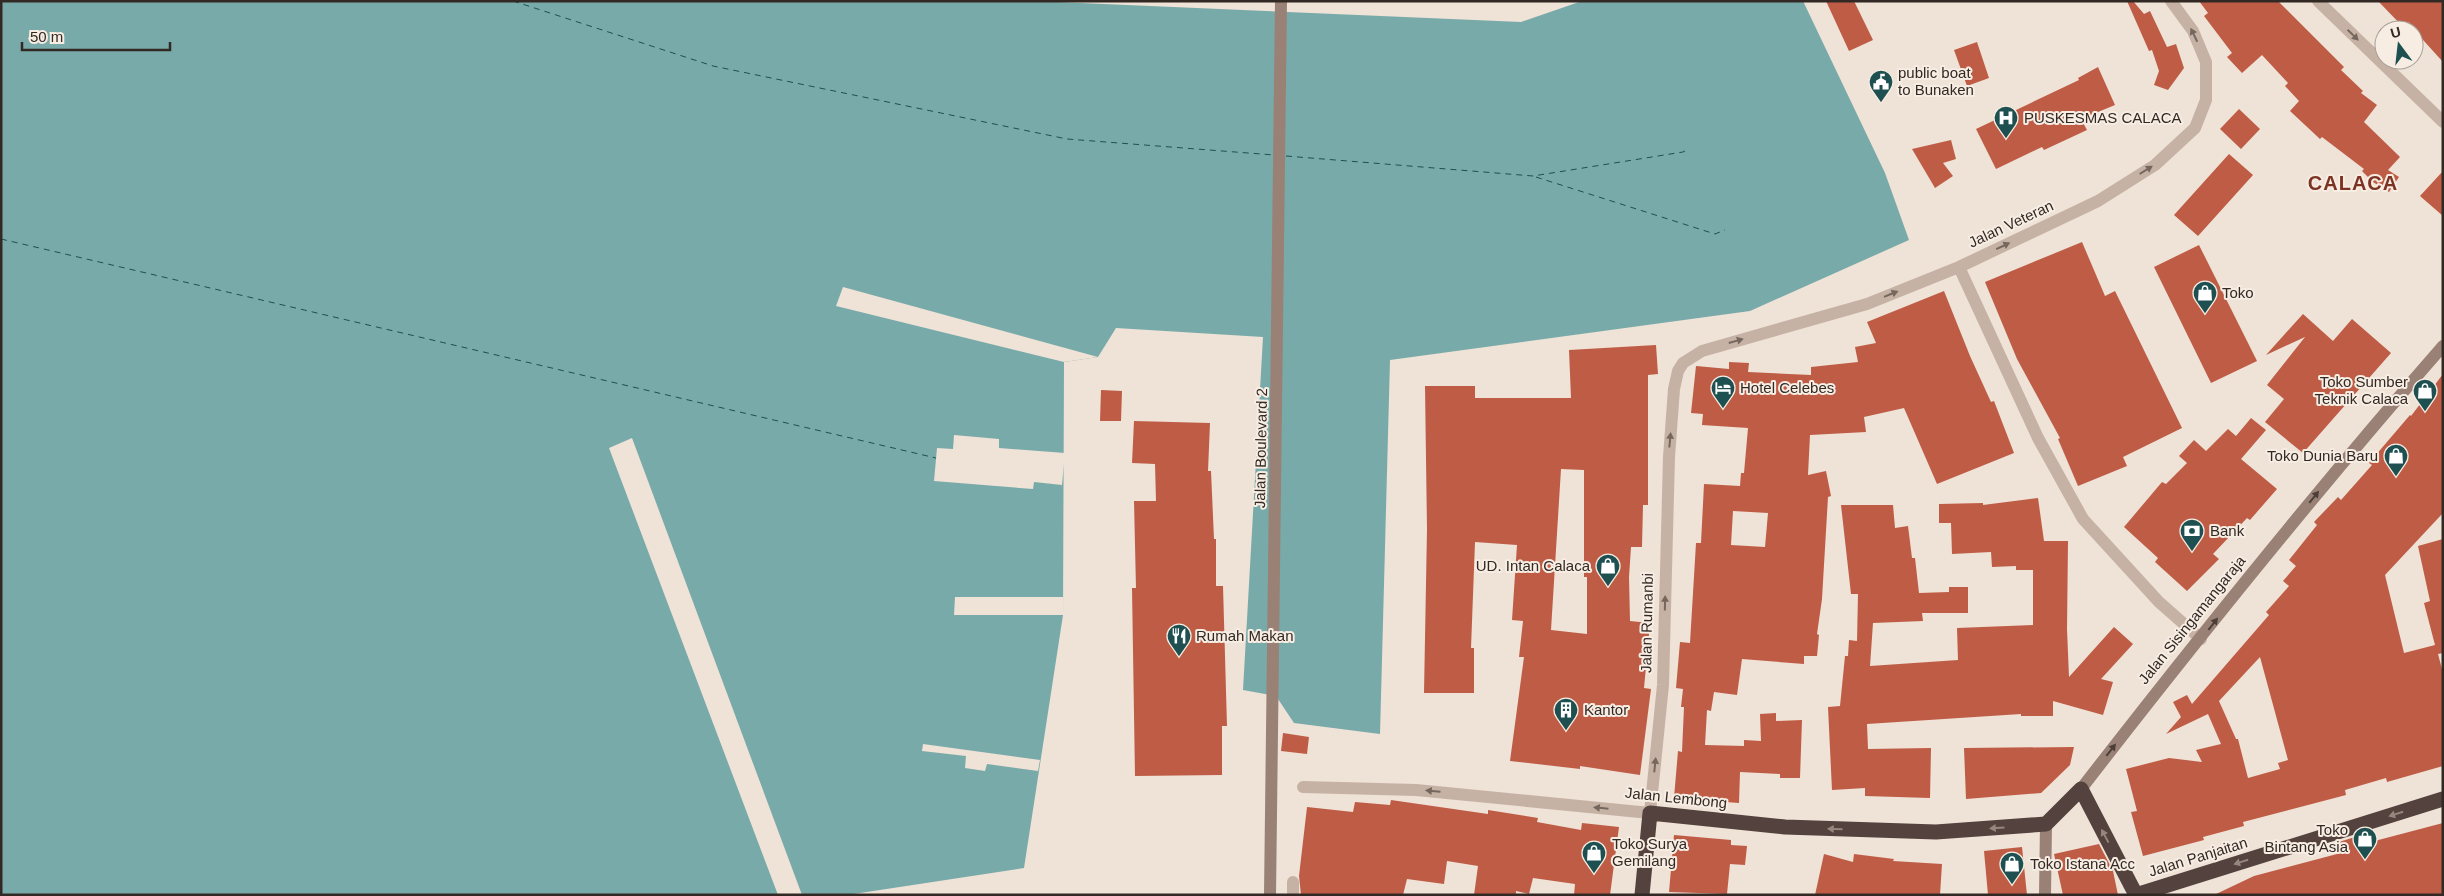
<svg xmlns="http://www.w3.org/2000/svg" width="2444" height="896" viewBox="0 0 2444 896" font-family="Helvetica,sans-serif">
	<rect width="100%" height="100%" fill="#efe2d7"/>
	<path fill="#78aaa9" d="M1,1H1034L1521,22L1582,1H1803L1885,173L1909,240L1750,311L1390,360L1380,734L1294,723L1276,696L1243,690L1263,337L1116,328L1098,357L1064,362L1063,615L1024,868L847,895H1Z"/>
	<path fill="#efe2d7" d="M843,287L1098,357L1064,362L836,306Z
		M954,435L999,439V448L1065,453L1062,485L1034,482L1033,489L934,481L937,448L953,449Z
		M632,438L802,895H778L609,448Z
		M955,597H1063V615H954Z
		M923,744L1040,760L1038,771L987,764L985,771L965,768L966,756L922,751Z"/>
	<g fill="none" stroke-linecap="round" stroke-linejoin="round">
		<path stroke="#1e5051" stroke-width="1" stroke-dasharray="6 5" stroke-linecap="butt" d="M513,1L713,66L1067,139L1274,155
			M1286,156L1533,176L1683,152L1689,149
			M1536,177L1715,234L1725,230
			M1,239L936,458"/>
	</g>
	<path fill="#bf5c45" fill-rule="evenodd" d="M1826,1H1854L1873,40L1849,51Z
		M2127,1H2133L2144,14L2150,11L2167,47L2176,44L2184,68L2168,90L2154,85L2159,71L2152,50L2149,51Z
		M2199,1H2278L2344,67L2341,70L2363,91L2361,93L2377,105L2364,122L2400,157L2388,170L2399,177L2389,192L2373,182L2362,171L2364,169L2322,137L2320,139L2290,111L2299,101L2285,86L2288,83L2262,55L2242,73L2227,57L2232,53L2204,16L2208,13Z
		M2378,1H2443V62L2414,30H2406Z
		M1977,42L1989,78L1967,86L1954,50Z
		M2098,67L2115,105L2081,119L2087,130L2044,150L2042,147L1996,169L1976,129L2079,80L2078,78Z
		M2239,109L2260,129L2241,149L2220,129Z
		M1951,140L1956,159L1943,163L1953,176L1935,188L1912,149Z
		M2229,154L2253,175L2198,236L2174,215Z
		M2443,171V216L2420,196Z
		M2082,242L2105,296L2115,291L2182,428L2123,457L2127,466L2078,486L2058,439L2060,438L2017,359L1985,282Z
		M2199,245L2257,361L2211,383L2154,267Z
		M1944,291L1970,356L1991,402L1994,401L2014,453L1937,484L1904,408L1864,417L1866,432L1810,435L1808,475L1826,471L1831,496L1828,497L1822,599L1817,634L1819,635L1817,656H1804V664L1742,659L1737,695L1714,692L1711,711L1707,710L1705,745L1744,746V740L1761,741L1760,714L1776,713V721L1802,720L1800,778H1780V774L1740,772L1739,803L1674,798L1678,751L1682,752L1684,707H1681L1683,689L1676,688L1680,642L1690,643L1696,543H1701L1704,484L1740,486L1741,473H1744L1748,428L1702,425L1703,414L1691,413L1696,366L1729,369V362L1749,363L1748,372L1811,375V367L1858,362L1855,347L1876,343L1867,322ZM1733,511L1768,513L1765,547L1731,545Z
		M2303,314L2333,341L2352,319L2391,353L2303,453L2265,422L2284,399L2267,385L2305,337L2266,355Z
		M1656,345L1658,374L1648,375V505H1643L1642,547H1631L1629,577L1630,621L1650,623L1644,688L1651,689L1640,775L1580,766V769L1510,761L1524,657H1519L1523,621L1512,620L1517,545L1475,542L1471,648H1474V693H1424L1427,529L1425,386H1475V398H1571L1569,350ZM1561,469L1584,470V577H1587V634L1551,630Z
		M2443,374V513L2385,575L2404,653L2435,645L2424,603L2430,601L2418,546L2443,539V653L2438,654L2443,673V766L2387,782L2386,778L2345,790L2346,795L2243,822L2244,826L2203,837L2204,840L2143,856L2131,812L2137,811L2126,769L2169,758L2202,762L2196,750L2221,744L2208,714L2166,734L2181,717L2173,702L2187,695L2192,704L2269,615L2266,612L2289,586L2283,581L2296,566L2289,560L2317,525L2314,522L2338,497L2341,500L2372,465L2369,463L2410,415L2411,416ZM2260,657L2288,760L2278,763L2280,769L2248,778L2238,739H2236L2219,701Z
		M1101,390L1122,391L1121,421H1100Z
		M2251,418L2266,430L2241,459L2277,489L2250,520L2247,518L2213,554L2219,559L2187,591L2155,562L2158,558L2124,527L2162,482L2166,484L2187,463L2179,456L2194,440L2206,451L2228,429L2236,436Z
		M1134,421L1210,423L1208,471H1211L1214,539H1216V586H1223L1227,726H1222V775L1135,776L1132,588H1136L1134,501H1156L1155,464L1132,463Z
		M2038,498L2044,541H2068L2067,629L2069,677L2114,627L2133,644L2101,679L2113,682L2103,715L2053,701V716H2021V714L1867,724L1868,749L1931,748L1930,798L1865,796V788L1832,790L1828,707L1840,706L1845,656H1848L1849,640L1857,641L1858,594H1851L1841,505H1893L1895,528L1908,526L1912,558H1915L1919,593L1949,592V587H1968V613H1922L1923,621L1873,623L1870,666L1958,660L1957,628L2033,625V570H2016V566L1992,567L1991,552L1952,554L1951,523H1939V504L1983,503V505Z
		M1283,733L1309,737L1307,754L1281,751Z
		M2074,747L2070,765L2041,793L1966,799L1964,748Z
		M1391,800L1488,814V810L1538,818L1537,822L1581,830L1582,823L1619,827L1610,895H1574L1575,884L1533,878L1529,894L1516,891V895H1474L1478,866L1447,861L1444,884L1407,879L1403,895H1301L1299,876L1307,807L1353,812L1355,802L1390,805Z
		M2443,823V895H2214L2254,876L2337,854L2333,844L2364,834L2367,843Z
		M1674,835L1731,840V845L1747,846L1745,865L1730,864L1727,894L1669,892Z
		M2099,844L2113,871L2118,895H2063L2054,854Z
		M2022,847L2027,895H1988L1984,851Z
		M1824,854L1853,862L1854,854L1894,859L1893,861L1942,864L1940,895H1815Z"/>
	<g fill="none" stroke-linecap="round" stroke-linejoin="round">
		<path stroke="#c6b2a4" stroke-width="12" d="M2318,1L2443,122
			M1959,267L2038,438L2083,519L2159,602L2201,639
			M1303,787L1416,790L1650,813L1663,685L1669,457L1674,389L1678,371L1683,363L1702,351L1867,304L1959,267L2098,201L2155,165L2195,128L2206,100V62L2193,31L2171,1
			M1293,895V882"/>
		<path stroke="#998176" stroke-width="12" d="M2081,789C2198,638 2317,490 2443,346
			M1270,895L1281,1
			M2045,895L2046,824"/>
		<path stroke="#53423d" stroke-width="15" d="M1642,895L1650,813L1785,827L1936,832L2046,824L2081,789L2136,895L2443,799"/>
	</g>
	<defs><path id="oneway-solid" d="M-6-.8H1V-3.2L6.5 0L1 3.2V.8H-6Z" transform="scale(1.25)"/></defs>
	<g fill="#75675e">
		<use href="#oneway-solid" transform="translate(2194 35) rotate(-116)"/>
		<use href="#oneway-solid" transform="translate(2353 35) rotate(44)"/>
		<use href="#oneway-solid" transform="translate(2146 170) rotate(-32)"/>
		<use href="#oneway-solid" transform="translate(2003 246) rotate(-25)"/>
		<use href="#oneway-solid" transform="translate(1891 294) rotate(-22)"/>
		<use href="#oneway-solid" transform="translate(1736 341) rotate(-16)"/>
		<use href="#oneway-solid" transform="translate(1670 440) rotate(-85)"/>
		<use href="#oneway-solid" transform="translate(1665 603) rotate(-89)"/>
		<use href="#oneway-solid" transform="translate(1655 765) rotate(-84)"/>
		<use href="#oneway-solid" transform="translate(1433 791) rotate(-175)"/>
		<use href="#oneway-solid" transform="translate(1601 808) rotate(-174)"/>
	</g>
	<g fill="#4c3f39">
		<use href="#oneway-solid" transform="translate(2314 497) rotate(-51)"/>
		<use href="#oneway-solid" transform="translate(2213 624) rotate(-52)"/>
		<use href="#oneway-solid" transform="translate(2111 750) rotate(-52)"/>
	</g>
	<g fill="#95867f">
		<use href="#oneway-solid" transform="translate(2396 814) rotate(163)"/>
		<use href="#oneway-solid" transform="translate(1997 828) rotate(176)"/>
		<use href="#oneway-solid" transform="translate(1835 829) rotate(-178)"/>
		<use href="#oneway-solid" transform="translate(2105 836) rotate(-118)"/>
		<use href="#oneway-solid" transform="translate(2241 862) rotate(163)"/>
	</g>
	<defs>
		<symbol id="civic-pin" viewBox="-11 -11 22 30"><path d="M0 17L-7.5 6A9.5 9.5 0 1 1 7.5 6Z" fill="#1e5051" stroke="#f7ede3"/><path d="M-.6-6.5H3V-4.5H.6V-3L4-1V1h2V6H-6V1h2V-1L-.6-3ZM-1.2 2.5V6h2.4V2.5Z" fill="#fff"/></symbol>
		<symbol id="hospital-pin" viewBox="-11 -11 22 30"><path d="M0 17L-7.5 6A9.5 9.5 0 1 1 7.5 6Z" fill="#1e5051" stroke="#f7ede3"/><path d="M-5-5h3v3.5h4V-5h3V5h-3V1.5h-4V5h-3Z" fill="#fff"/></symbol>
		<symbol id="shop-pin" viewBox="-11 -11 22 30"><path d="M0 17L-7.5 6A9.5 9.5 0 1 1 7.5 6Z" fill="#1e5051" stroke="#f7ede3"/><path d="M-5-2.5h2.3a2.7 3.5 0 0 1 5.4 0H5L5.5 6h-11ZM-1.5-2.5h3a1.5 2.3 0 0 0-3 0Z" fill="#fff"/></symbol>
		<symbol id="hotel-pin" viewBox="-11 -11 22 30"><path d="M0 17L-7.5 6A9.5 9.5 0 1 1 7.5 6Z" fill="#1e5051" stroke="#f7ede3"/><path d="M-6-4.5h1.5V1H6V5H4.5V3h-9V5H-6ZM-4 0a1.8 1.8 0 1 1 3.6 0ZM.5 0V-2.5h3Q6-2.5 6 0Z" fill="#fff"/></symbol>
		<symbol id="bank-pin" viewBox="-11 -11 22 30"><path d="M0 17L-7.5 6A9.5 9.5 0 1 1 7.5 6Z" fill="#1e5051" stroke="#f7ede3"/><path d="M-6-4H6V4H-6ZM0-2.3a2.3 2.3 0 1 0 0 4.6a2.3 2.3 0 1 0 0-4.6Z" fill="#fff"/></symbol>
		<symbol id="restaurant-pin" viewBox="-11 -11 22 30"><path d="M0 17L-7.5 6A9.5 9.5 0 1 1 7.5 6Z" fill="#1e5051" stroke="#f7ede3"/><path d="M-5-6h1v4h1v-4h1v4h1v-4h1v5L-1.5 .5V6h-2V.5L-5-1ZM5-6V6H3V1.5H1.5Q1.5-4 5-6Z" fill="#fff"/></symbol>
		<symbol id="building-pin" viewBox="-11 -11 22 30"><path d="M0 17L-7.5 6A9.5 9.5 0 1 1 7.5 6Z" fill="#1e5051" stroke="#f7ede3"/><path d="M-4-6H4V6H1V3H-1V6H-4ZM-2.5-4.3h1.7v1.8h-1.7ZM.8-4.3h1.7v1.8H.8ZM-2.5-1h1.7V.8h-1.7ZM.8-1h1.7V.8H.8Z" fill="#fff"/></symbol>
	</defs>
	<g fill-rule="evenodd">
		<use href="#civic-pin" x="1867" y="68" width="28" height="38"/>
		<use href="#hospital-pin" x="1992" y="104" width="28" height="38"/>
		<use href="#shop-pin" x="2191" y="279" width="28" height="38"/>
		<use href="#hotel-pin" x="1709" y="374" width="28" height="38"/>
		<use href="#shop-pin" x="2411" y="377" width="28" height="38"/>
		<use href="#shop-pin" x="2382" y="442" width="28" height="38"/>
		<use href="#bank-pin" x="2178" y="517" width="28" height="38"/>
		<use href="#shop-pin" x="1594" y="552" width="28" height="38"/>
		<use href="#restaurant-pin" x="1165" y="622" width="28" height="38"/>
		<use href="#building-pin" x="1552" y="696" width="28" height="38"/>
		<use href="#shop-pin" x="2351" y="825" width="28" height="38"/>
		<use href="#shop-pin" x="1580" y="839" width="28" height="38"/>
		<use href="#shop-pin" x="1998" y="850" width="28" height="38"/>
	</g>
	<g text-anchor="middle" stroke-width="4" stroke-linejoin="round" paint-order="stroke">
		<g font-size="15" fill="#322925" stroke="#f7ede3" text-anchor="start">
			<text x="1898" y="78">public boat<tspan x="1898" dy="17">to Bunaken</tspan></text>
			<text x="2024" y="123">PUSKESMAS CALACA</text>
			<text x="2222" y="298">Toko</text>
			<text x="2408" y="387" text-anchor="end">Toko Sumber<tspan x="2408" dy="17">Teknik Calaca</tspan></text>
			<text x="1740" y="393">Hotel Celebes</text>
			<text x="2378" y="461" text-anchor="end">Toko Dunia Baru</text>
			<text x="2210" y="536">Bank</text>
			<text x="1590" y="571" text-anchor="end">UD. Intan Calaca</text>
			<text x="1196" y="641">Rumah Makan</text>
			<text x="1584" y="715">Kantor</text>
			<text x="2348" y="835" text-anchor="end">Toko<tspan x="2348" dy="17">Bintang Asia</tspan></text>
			<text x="1612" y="849">Toko Surya<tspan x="1612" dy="17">Gemilang</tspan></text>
			<text x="2030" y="869">Toko Istana Acc</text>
		</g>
		<g font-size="15" fill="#322925" stroke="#f7ede3">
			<text transform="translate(2011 224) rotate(-25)" y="5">Jalan Veteran</text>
			<text transform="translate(1261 448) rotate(-89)" y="5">Jalan Boulevard 2</text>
			<text transform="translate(2192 620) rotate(-51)" y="5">Jalan Sisingamangaraja</text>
			<text transform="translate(1647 623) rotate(-89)" y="5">Jalan Rumanbi</text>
			<text transform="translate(1676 798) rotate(6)" y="5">Jalan Lembong</text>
			<text transform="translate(2198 857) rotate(-17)" y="5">Jalan Panjaitan</text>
		</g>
		<g font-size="20" font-weight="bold" letter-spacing="1" fill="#7c3323" stroke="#f7ede3">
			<text x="2353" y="190">CALACA</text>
		</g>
	</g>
	<rect width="2444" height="896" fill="none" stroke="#322925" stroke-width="5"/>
	<g transform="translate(2399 45) rotate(345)"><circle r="24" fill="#f7ede3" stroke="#a89f97"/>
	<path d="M0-4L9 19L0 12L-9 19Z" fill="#1e5051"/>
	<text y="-8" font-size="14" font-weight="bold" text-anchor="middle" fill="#322925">U</text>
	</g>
	<path d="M22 42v8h148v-8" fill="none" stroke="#322925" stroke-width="2.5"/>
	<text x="30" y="42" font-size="15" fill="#322925" stroke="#f7ede3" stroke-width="4" paint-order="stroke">50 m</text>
</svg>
